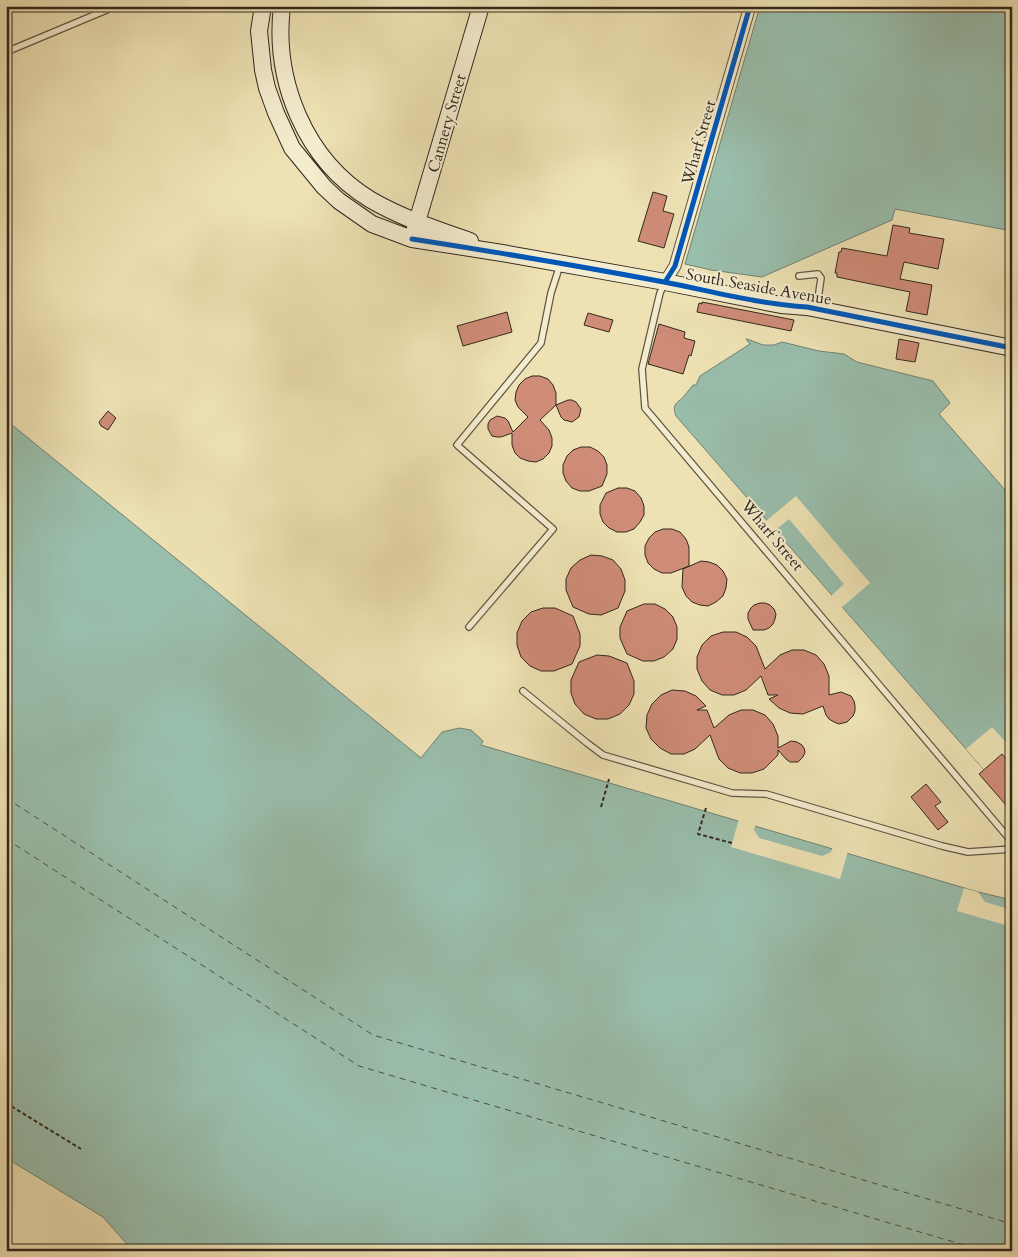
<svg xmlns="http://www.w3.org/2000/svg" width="1018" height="1257" viewBox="0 0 1018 1257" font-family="Cardo,serif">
	<rect width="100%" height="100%" fill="#eee2b4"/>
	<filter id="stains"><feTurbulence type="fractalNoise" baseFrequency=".004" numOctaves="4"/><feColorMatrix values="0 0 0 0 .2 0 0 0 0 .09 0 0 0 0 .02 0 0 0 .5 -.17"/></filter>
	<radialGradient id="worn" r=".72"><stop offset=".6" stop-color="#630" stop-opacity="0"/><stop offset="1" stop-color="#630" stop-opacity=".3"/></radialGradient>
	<path fill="#99beac" stroke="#708274" d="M760,6H1012V231L895,209L892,220L762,277L711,270L685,264Z
		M746,339H747L763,345H774L782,342L819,351L844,354L857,362L933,381L950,403L939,414L1012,498V802L676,416C671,402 678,404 685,395C688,392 690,388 693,385H696L700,376L750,344Z
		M6,420L421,758L442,732L459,728L471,730L483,741L481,745L978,892L1012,900V1251H133L103,1217L6,1158Z"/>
	<path fill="#eee2b4" d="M796,496L870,583L840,609L830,597L844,584L789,519L773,532L765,522Z
		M992,727L1012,749V802L966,749Z
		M739,819L756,824L754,830L759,838L822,856L831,852L833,846L848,851L840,879L731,847Z
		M964,888L978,892L985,902L1012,910V927L957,911Z"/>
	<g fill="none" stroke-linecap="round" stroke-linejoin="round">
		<path stroke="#4c4e42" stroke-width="1" stroke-dasharray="6 5" stroke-linecap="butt" d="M6,798L373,1035L1012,1224
			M6,839L359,1066L984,1251"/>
	</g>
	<path fill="#cf8c77" stroke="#32281f" d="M653,192L667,196L663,211L674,214L664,248L638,241Z
		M893,225L910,228L909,233L944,239L938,269L904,262L900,279L932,285L927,315L906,311L910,292L837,277V273H835L839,252H841L842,248L887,256Z
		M702,302L794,320L791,331L697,312L699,303L702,304Z
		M507,312L512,332L463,346L457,326Z
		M588,313L613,320L609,332L584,325Z
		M659,324L685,332L684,338L695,341L691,356L689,355L683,374L648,364Z
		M899,339L919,343L915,362L896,359Z
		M532,376H540L548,379L553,385L556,393V405L540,420L549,430L552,438V446L549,453L543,459L536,462L528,461L520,458L515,453L512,445V433L501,437H497L492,436L488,429V424L490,420L497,416L505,418L508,421L513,432L528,417L518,407L515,400L516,392L519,385L525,379Z
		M568,400H572L576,402L581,409L579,417L572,422L564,420L561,417L556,405Z
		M108,411L116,418L108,430L101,426L99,422Z
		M581,447H590L598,451L604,457L607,465V474L602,486L589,491H580L572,488L566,481L563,473V465L567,456L573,450Z
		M618,488H627L635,491L641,498L644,506V515L640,522L634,529L626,532H617L609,528L603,522L600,514V505L606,493Z
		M663,529H672L680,532L686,539L689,547V566L671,573H662L654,569L648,563L645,555V546L649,538L655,532Z
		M591,555L602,556L613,560L621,569L625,580V591L618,608L601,615L589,614L573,607L566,590V579L571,568L580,560Z
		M701,561L709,562L717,565L723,571L727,579L726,588L723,596L716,602L708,606L700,605L692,602L686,596L682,587L683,569Z
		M760,603H765L770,605L774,609L776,614L775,619L773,624L769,628L764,630H753L748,619V613L751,608L754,605Z
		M644,604H655L665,609L673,617L677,627V639L673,649L664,657L654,661H643L627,654L620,638V627L627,611Z
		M543,608H555L573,616L580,634V646L572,664L554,671H541L530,666L521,657L517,645V633L522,621L531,612Z
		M723,632H736L747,637L756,646L765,669L780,655L792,650H804L816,655L824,664L829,676V695L841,692L851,696L854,701L855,706V711L853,716L847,722L839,724L834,722L829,719L826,715L823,706L803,714L790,713L779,708L769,699L778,695H768L761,676L746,690L734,695H722L710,690L702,681L697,669V657L702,645L711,636Z
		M597,655L609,656L627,663L634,681V694L629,705L620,714L608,719H596L584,714L575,704L571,693V680L579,662Z
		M672,690L685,691L696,696L706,706L697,710H707L714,728L729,715L741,710H753L765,715L773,724L778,736V748L791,741L797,742L802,745L804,748L805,752L803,757L798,762H790L786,759L778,750V755L764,769L752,773H740L728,768L719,759L710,735L695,749L684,754H671L660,748L651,739L646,728L647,715L652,704L661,695Z
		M1002,754L1012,766V812L979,774Z
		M926,784L941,802L935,806L948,822L938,830L911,797Z"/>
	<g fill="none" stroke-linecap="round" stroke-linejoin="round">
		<defs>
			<path id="lane" d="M6,52L116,6
				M799,276L818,274L821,278L817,306
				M664,284L660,293L642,369L645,408L1012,842
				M469,627L553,529L457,445L541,343L551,293L560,265
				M523,691L587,743L603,755L732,793L766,794L942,846L968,852L1012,849"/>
			<path id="street" d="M665,282L675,266L750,6"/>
			<path id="secondary" d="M263,6L259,31L263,70L267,88L276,113L292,148L324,187L339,201L372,224L412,239L502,253L665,282L781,305L807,307L1012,348
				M282,6C273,81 305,160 371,200C402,218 436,229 470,241
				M414,232L481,6"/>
		</defs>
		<use href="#lane" stroke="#615644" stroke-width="8"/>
		<use href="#street" stroke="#615644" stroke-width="13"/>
		<use href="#secondary" stroke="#32281f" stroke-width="18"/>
		<path stroke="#32281f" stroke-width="2" stroke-dasharray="4 2.5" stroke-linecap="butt" d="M601,807L609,779
			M706,808L698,834L732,843
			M6,1103L81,1149"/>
		<use href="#lane" stroke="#f4ecce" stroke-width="5.5"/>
		<use href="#street" stroke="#f4ecce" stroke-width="11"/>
		<use href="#secondary" stroke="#f4ecce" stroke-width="16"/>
		<defs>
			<path id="cycleway" d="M412,239C496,252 580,266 664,282C711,291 758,304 807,307L1012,348
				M665,282L675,266L750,6"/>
		</defs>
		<use href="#cycleway" stroke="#f4ecce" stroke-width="8"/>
		<use href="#cycleway" stroke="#0057b8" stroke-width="5"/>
	</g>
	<g text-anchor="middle" stroke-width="4" stroke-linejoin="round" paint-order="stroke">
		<g font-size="16" fill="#32281f" stroke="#f4ecce">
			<text transform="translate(446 123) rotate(-74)" y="6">Cannery Street</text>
			<text transform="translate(698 142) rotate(-74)" y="6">Wharf Street</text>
			<text transform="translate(759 286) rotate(10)" y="6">South Seaside Avenue</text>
			<text transform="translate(773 535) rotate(50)" y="6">Wharf Street</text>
		</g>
	</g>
	<rect width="1018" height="1257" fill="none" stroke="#eee2b4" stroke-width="25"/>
	<rect x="8" y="8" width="1003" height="1242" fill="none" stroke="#32281f" stroke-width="2.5"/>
	<rect x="12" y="12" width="993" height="1232" fill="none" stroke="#32281f"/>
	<rect width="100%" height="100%" filter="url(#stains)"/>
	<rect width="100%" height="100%" fill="url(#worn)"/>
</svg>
